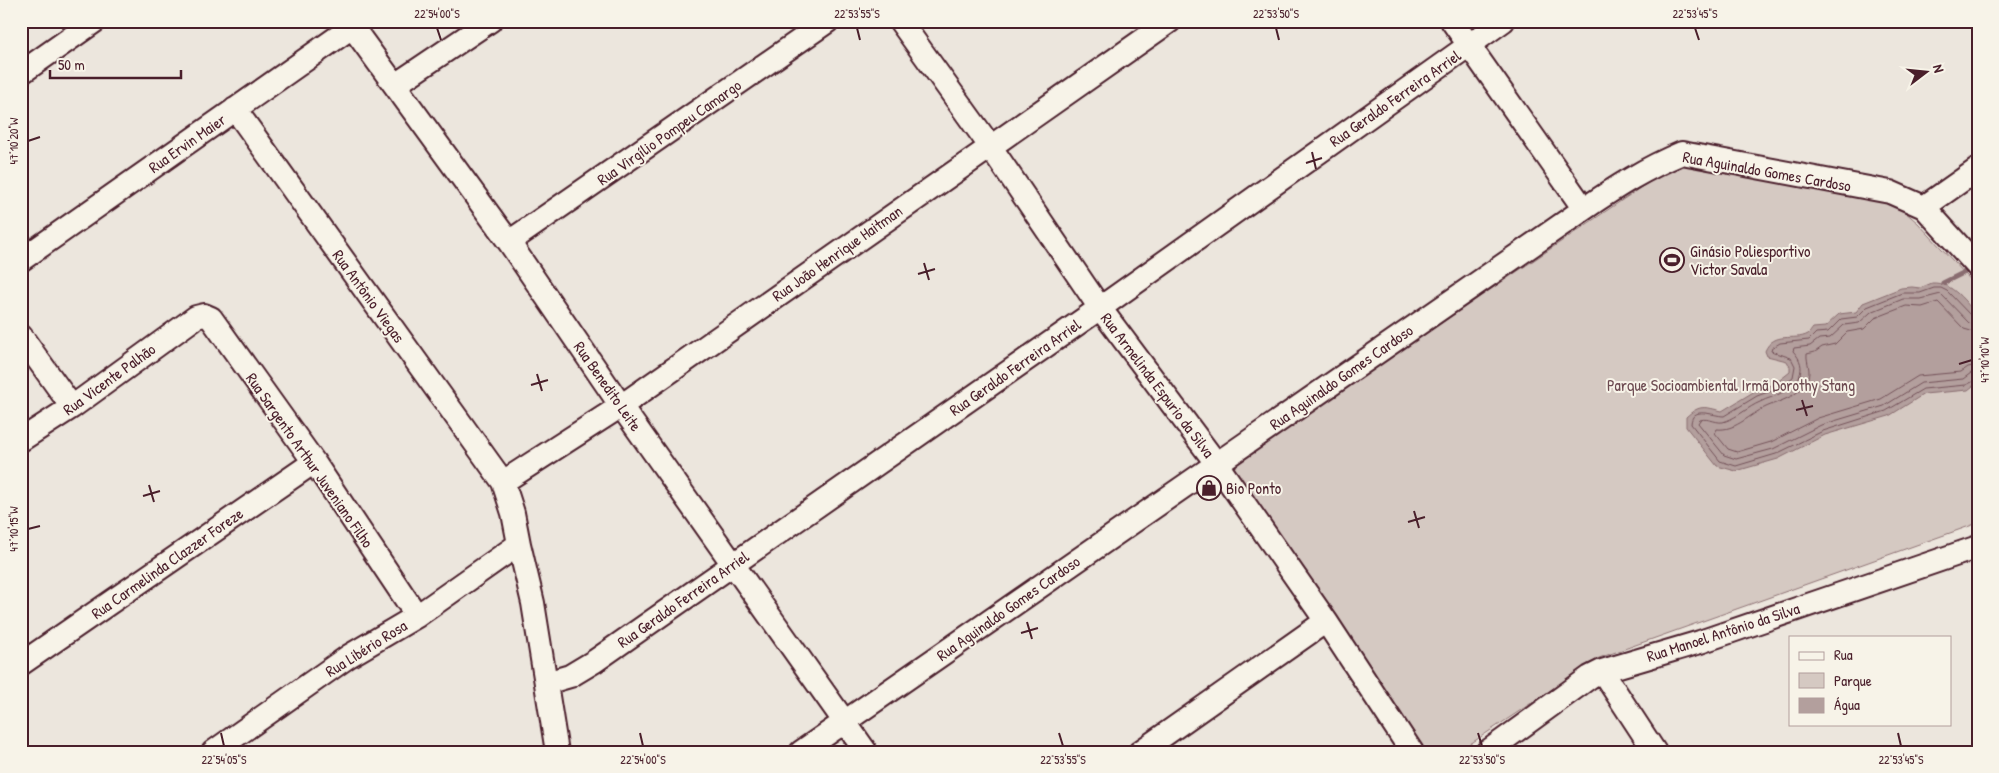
<svg xmlns="http://www.w3.org/2000/svg" width="1999" height="773" viewBox="0 0 1999 773" font-family="'Patrick Hand',sans-serif">
	<rect width="100%" height="100%" fill="#ece6dd"/>
	<filter id="ink" filterUnits="userSpaceOnUse"><feTurbulence type="fractalNoise" baseFrequency=".02" numOctaves="2"/><feDisplacementMap in="SourceGraphic" scale="10" xChannelSelector="R" yChannelSelector="G"/><feConvolveMatrix kernelMatrix="1 2 1 2 8 2 1 2 1" color-interpolation-filters="sRGB"/></filter>
	<g filter="url(#ink)">
		<path fill="#d5c9c2" stroke="#907476" d="M1687,156L1879,200L1904,211L1918,223L1978,288V523L1599,658L1458,752H1427L1231,466Z"/>
		<path fill="#b39f9d" stroke="#896c6f" d="M1932,283C1953,282 1965,302 1978,316V382L1968,390L1924,394L1889,416L1825,435L1778,459L1736,471L1717,466L1686,427V417C1700,404 1705,407 1722,411L1755,391L1776,383L1790,372V367L1787,361L1767,356L1765,351C1774,330 1794,342 1808,334C1810,333 1811,330 1813,328L1825,327L1839,314L1856,312L1863,303L1901,288L1912,287L1920,288Z"/>
		<g fill="none" stroke-linecap="round" stroke-linejoin="round">
			<path stroke="#745259" stroke-width="1" d="M1978,319L1973,318L1947,291L1941,288H1934L1920,293H1902L1867,307L1857,317L1841,319L1828,332L1816,333L1809,340L1780,343L1772,348L1771,351L1791,358L1795,366L1793,377L1779,388L1757,396L1724,416C1713,416 1692,405 1691,424L1720,461L1736,466L1776,454L1823,431L1886,411L1923,389L1966,385L1978,379
				M1978,326L1969,323L1941,294L1921,299H1903L1871,312L1859,323L1844,325L1830,338L1819,339L1810,346L1794,348L1793,351C1809,368 1799,384 1781,393C1775,397 1767,398 1760,402C1748,407 1738,417 1726,421C1718,425 1709,417 1700,420L1698,423L1724,455L1736,459L1773,449L1821,425L1884,406L1921,383L1963,379L1971,373L1978,372
				M1978,333L1964,329L1938,302L1922,307L1906,306L1875,318L1864,329L1847,332L1835,344L1822,347L1815,352L1807,354C1806,362 1812,371 1807,380C1799,398 1777,401 1762,409C1747,417 1734,431 1717,429L1715,433L1728,449L1737,452L1771,442L1818,418L1881,399L1918,376L1961,372L1968,367L1978,365"/>
			<path stroke="#896c6f" stroke-width="5" d="M1943,283L1973,268"/>
			<defs>
				<path id="minor" d="M348,21L509,242L621,406L866,752
					M900,21L990,146L1100,308L1216,463L1326,621L1412,752
					M1452,21L1584,209
					M21,73L95,21
					M395,85L490,21
					M235,109L503,482L513,513L519,544L533,603L557,752
					M1924,207L1978,169
					M509,242L828,21
					M21,260L352,27
					M21,336L72,407
					M21,440L72,407L196,317L204,315L211,318L314,462L417,616
					M503,482L621,406L1170,21
					M21,664L314,462
					M1602,671L1655,752
					M546,683L570,676L595,661L1100,308L1503,21
					M213,752L349,656L417,616L519,544
					M801,752L1584,209C1616,187 1646,168 1682,153L1890,192L1924,207L1978,267
					M1140,752L1326,621
					M1487,752L1590,677L1602,671L1700,642L1978,547"/>
			</defs>
			<use href="#minor" stroke="#4a1f2b" stroke-width="26"/>
			<use href="#minor" stroke="#f7f3e8" stroke-width="22"/>
		</g>
	</g>
	<path fill="none" stroke="#4a1f2b" stroke-width="2" d="M437,28L441,40M857,28L860,40M1276,28L1279,40M1695,28L1699,40M28,141L40,137M1312,152L1316,169M1306,163L1322,158M924,263L929,280M918,274L935,269M1959,364L1972,360M537,374L542,391M531,385L548,380M1802,400L1807,416M1796,410L1813,406M149,485L154,502M143,496L160,491M1414,511L1419,528M1408,522L1425,517M28,529L40,526M1027,622L1032,639M1021,633L1038,628M221,733L224,746M640,733L643,746M1059,733L1063,746M1478,733L1482,746M1898,733L1901,746"/>
	<defs>
		<symbol id="stadium-ring" viewBox="-11 -11 22 22"><circle r="9.5" fill="#f7f3e8" stroke="#4a1f2b" stroke-width="1.5"/><path d="M0-5a6.5 5 0 1 0 0 10a6.5 5 0 1 0 0-10ZM-3.5-1.8h7v3.6h-7Z" fill="#4a1f2b"/></symbol>
		<symbol id="shop-ring" viewBox="-11 -11 22 22"><circle r="9.5" fill="#f7f3e8" stroke="#4a1f2b" stroke-width="1.5"/><path d="M-5-2.5h2.3a2.7 3.5 0 0 1 5.4 0H5L5.5 6h-11ZM-1.5-2.5h3a1.5 2.3 0 0 0-3 0Z" fill="#4a1f2b"/></symbol>
	</defs>
	<g fill-rule="evenodd">
		<use href="#stadium-ring" x="1658" y="246" width="28" height="28"/>
		<use href="#shop-ring" x="1195" y="474" width="28" height="28"/>
	</g>
	<g text-anchor="middle" stroke-width="4" stroke-linejoin="round" paint-order="stroke">
		<g font-size="16" fill="#4a1f2b" stroke="#f7f3e8">
			<text transform="translate(1395 98) rotate(-35)" y="6">Rua Geraldo Ferreira Arriel</text>
			<text transform="translate(669 132) rotate(-35)" y="6">Rua Virgílio Pompeu Camargo</text>
			<text transform="translate(187 143) rotate(-35)" y="6">Rua Ervin Maier</text>
			<text transform="translate(1767 171) rotate(10)" y="6">Rua Aguinaldo Gomes Cardoso</text>
			<text transform="translate(837 253) rotate(-35)" y="6">Rua João Henrique Haitman</text>
			<text transform="translate(369 296) rotate(54)" y="6">Rua Antônio Viegas</text>
			<text transform="translate(1015 367) rotate(-35)" y="6">Rua Geraldo Ferreira Arriel</text>
			<text transform="translate(1341 377) rotate(-35)" y="6">Rua Aguinaldo Gomes Cardoso</text>
			<text transform="translate(109 379) rotate(-36)" y="6">Rua Vicente Palhão</text>
			<text transform="translate(1158 385) rotate(53)" y="6">Rua Armelinda Espurio da Silva</text>
			<text transform="translate(608 386) rotate(55)" y="6">Rua Benedito Leite</text>
			<text transform="translate(310 460) rotate(55)" y="6">Rua Sargento Arthur Juveniano Filho</text>
			<text transform="translate(167 563) rotate(-35)" y="6">Rua Carmelinda Clazzer Foreze</text>
			<text transform="translate(683 599) rotate(-35)" y="6">Rua Geraldo Ferreira Arriel</text>
			<text transform="translate(1008 608) rotate(-35)" y="6">Rua Aguinaldo Gomes Cardoso</text>
			<text transform="translate(1723 632) rotate(-18)" y="6">Rua Manoel Antônio da Silva</text>
			<text transform="translate(366 648) rotate(-32)" y="6">Rua Libério Rosa</text>
		</g>
		<g font-size="16" fill="#4a1f2b" stroke="#f7f3e8" text-anchor="start">
			<text x="1690" y="257">Ginásio Poliesportivo<tspan x="1690" dy="18">Victor Savala</tspan></text>
			<text x="1226" y="494">Bio Ponto</text>
		</g>
		<g font-size="16" fill="#6d4a51" stroke="#f7f3e8">
			<text x="1731" y="391">Parque Socioambiental Irmã Dorothy Stang</text>
		</g>
	</g>
	<rect width="1999" height="773" fill="none" stroke="#f7f3e8" stroke-width="55"/>
	<rect x="1789" y="636" width="162" height="90" fill="#f7f3e8" stroke="#b29e9c"/>
	<rect x="1799" y="652" width="25" height="8" fill="#f7f3e8" stroke="#b29e9c"/>
	<text x="1834" y="660" font-size="15" fill="#4a1f2b">Rua</text>
	<rect x="1799" y="673" width="25" height="15" fill="#d5c9c2" stroke="#b29e9c"/>
	<text x="1834" y="686" font-size="15" fill="#4a1f2b">Parque</text>
	<rect x="1799" y="698" width="25" height="15" fill="#b39f9d" stroke="#b29e9c"/>
	<text x="1834" y="710" font-size="15" fill="#4a1f2b">Água</text>
	<g transform="translate(1926 72) rotate(74)" stroke="#f7f3e8" stroke-width="4" paint-order="stroke">
	<path d="M0-4L9 19L0 12L-9 19Z" fill="#4a1f2b"/>
	<text y="-8" font-size="14" font-weight="bold" text-anchor="middle" fill="#4a1f2b">N</text>
	</g>
	<path d="M50 70v8h131v-8" fill="none" stroke="#4a1f2b" stroke-width="2.5"/>
	<text x="58" y="70" font-size="15" fill="#4a1f2b" stroke="#f7f3e8" stroke-width="4" paint-order="stroke">50 m</text>
	<rect x="28" y="28" width="1944" height="718" fill="none" stroke="#4a1f2b" stroke-width="2"/>
	<g font-size="12" text-anchor="middle" fill="#4a1f2b">
		<text x="437" y="18">22°54'00"S</text>
		<text x="857" y="18">22°53'55"S</text>
		<text x="1276" y="18">22°53'50"S</text>
		<text x="1695" y="18">22°53'45"S</text>
		<text transform="translate(14 141) rotate(-90)" y="4">47°10'20"W</text>
		<text transform="translate(1985 360) rotate(-90)" y="4">47°10'10"W</text>
		<text transform="translate(14 529) rotate(-90)" y="4">47°10'15"W</text>
		<text x="224" y="764">22°54'05"S</text>
		<text x="643" y="764">22°54'00"S</text>
		<text x="1063" y="764">22°53'55"S</text>
		<text x="1482" y="764">22°53'50"S</text>
		<text x="1901" y="764">22°53'45"S</text>
	</g>
</svg>
